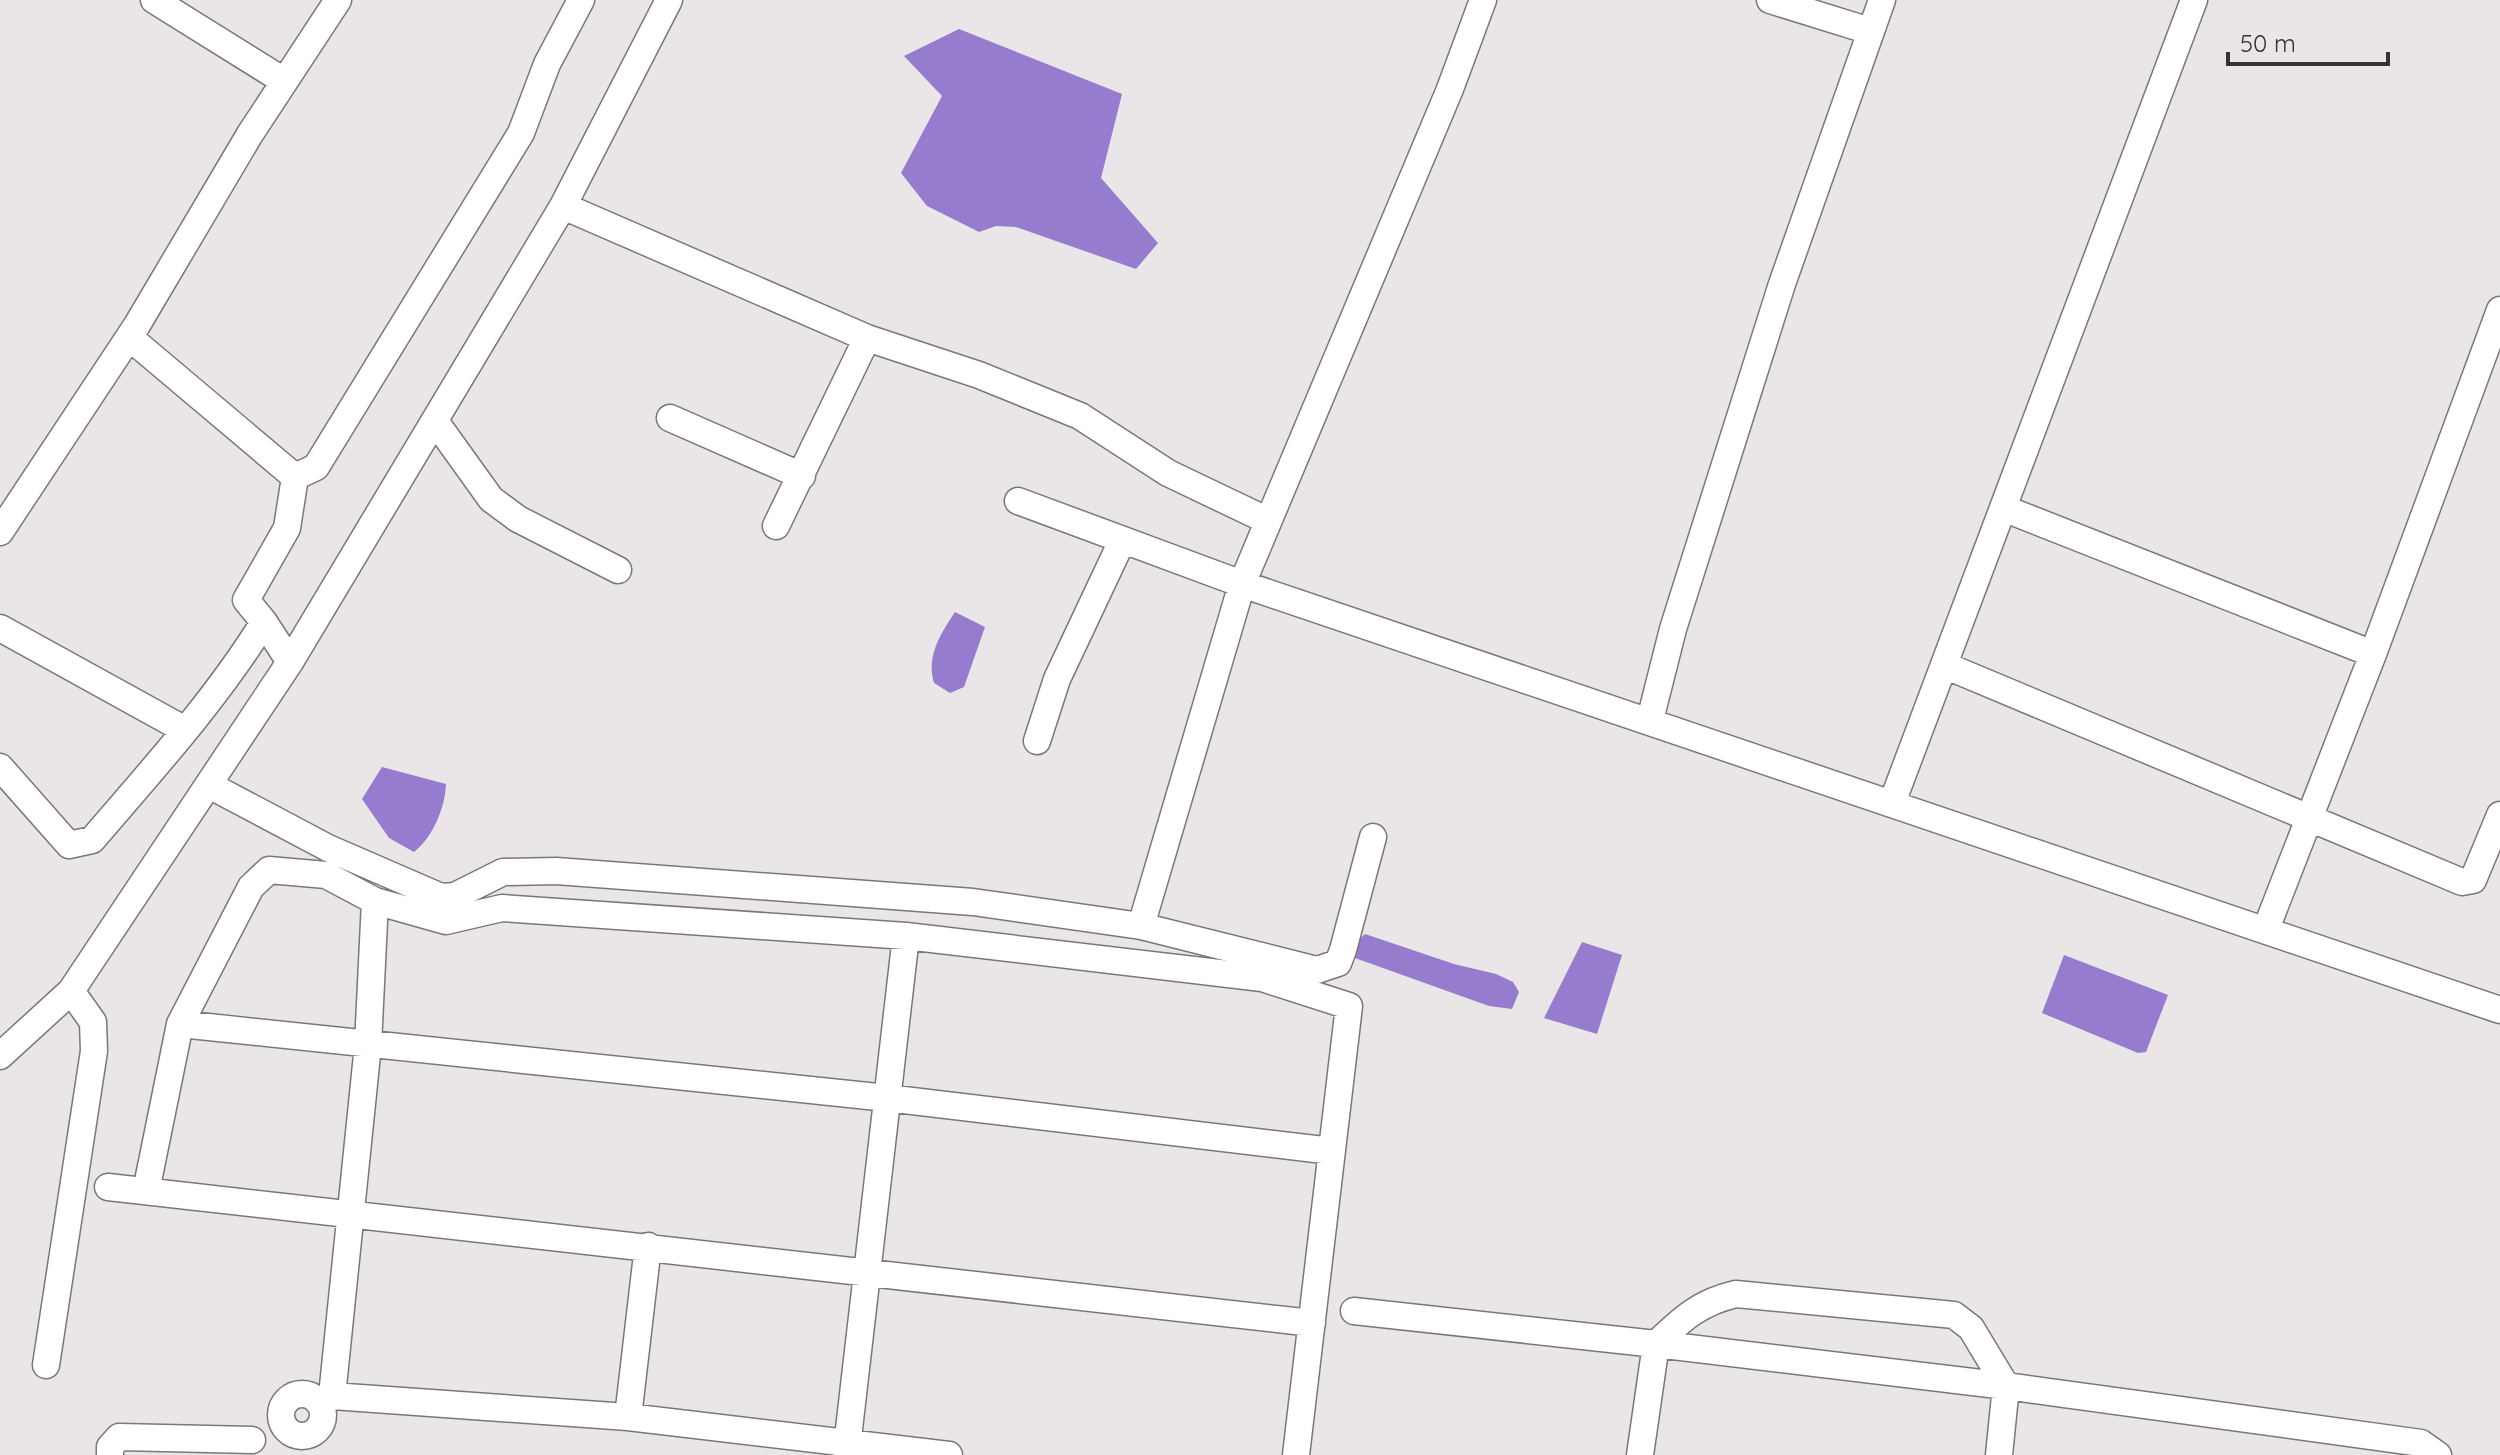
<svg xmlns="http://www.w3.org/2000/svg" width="2500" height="1455" viewBox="0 0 2500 1455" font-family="Quicksand,sans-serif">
	<rect width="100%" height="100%" fill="#eae6e8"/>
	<path fill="#957ccf" d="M959,29L1122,94L1101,178L1158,243L1136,269L1016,227L996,226L979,232L927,206L901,173L942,96L904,56Z
		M955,612L985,627L964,687L950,693L934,683C926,656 940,635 955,612Z
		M382,767L446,784C445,808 433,837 414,852L389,838L362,799Z
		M1365,934L1454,964L1496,974L1513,982L1519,992L1512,1009L1489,1006L1355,958L1353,945Z
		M1582,942L1622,955L1597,1034L1544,1018Z
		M2064,955L2168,995L2146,1052L2138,1053L2042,1013Z"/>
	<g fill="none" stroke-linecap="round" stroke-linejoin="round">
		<defs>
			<path id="minor" d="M154,0L284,81
				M1483,0L1450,89L1242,584L2500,1010
				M1770,0L1870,31
				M563,206L867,338L979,375L1080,416L1168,473L1258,516L1268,517
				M129,337L295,477L316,467L521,133L547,64L581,0
				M670,418L802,476
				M435,421L491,499L518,519L618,570
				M1018,501L1242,584L1141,926
				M2003,508L2373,654
				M776,526L867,338
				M0,532L137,325L250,134L338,0
				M264,622L246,600L287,528L295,477
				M0,628L185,730
				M1944,665L2462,882L2473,880L2500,815
				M1650,720L1673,629L1782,284L1882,0
				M1037,741L1057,679L1122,541
				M0,767L69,845L92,840C152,770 215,701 264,622L290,662
				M209,785L328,848L441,897L455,896L503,872L556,871L973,902L1141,926L1317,970L1338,963L1343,950L1373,837
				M1892,803L2194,0
				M2266,929L2373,654L2500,310
				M180,1024L887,1098L1332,1151
				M0,1056L71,991L290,662L563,206L669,0
				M108,1187L1312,1323
				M146,1191L180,1024L251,887L269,870L326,875L375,901L446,921L502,908L906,936L1262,978L1349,1006L1296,1455
				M1354,1311L1656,1344L1640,1455
				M1656,1344L2006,1386L2421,1443L2438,1455
				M1656,1344C1682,1319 1700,1302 1736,1294L1954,1315L1971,1328L2006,1386L1999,1455
				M46,1365L94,1051L93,1022L71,991
				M281 1415a21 21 0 1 1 42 0a21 21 0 1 1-42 0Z
				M332,1396L628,1417L949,1455
				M317,1401L332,1396L368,1045L375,901
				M628,1417L648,1246
				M110,1455V1447L119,1437L252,1440
				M846,1455L906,936"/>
		</defs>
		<use href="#minor" stroke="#7a7779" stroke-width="29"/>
		<use href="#minor" stroke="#fff" stroke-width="26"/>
	</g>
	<path d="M2228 52v12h160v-12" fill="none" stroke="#343233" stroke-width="4"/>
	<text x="2240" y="52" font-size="24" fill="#343233" stroke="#eae6e8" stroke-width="6" paint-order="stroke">50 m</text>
</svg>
